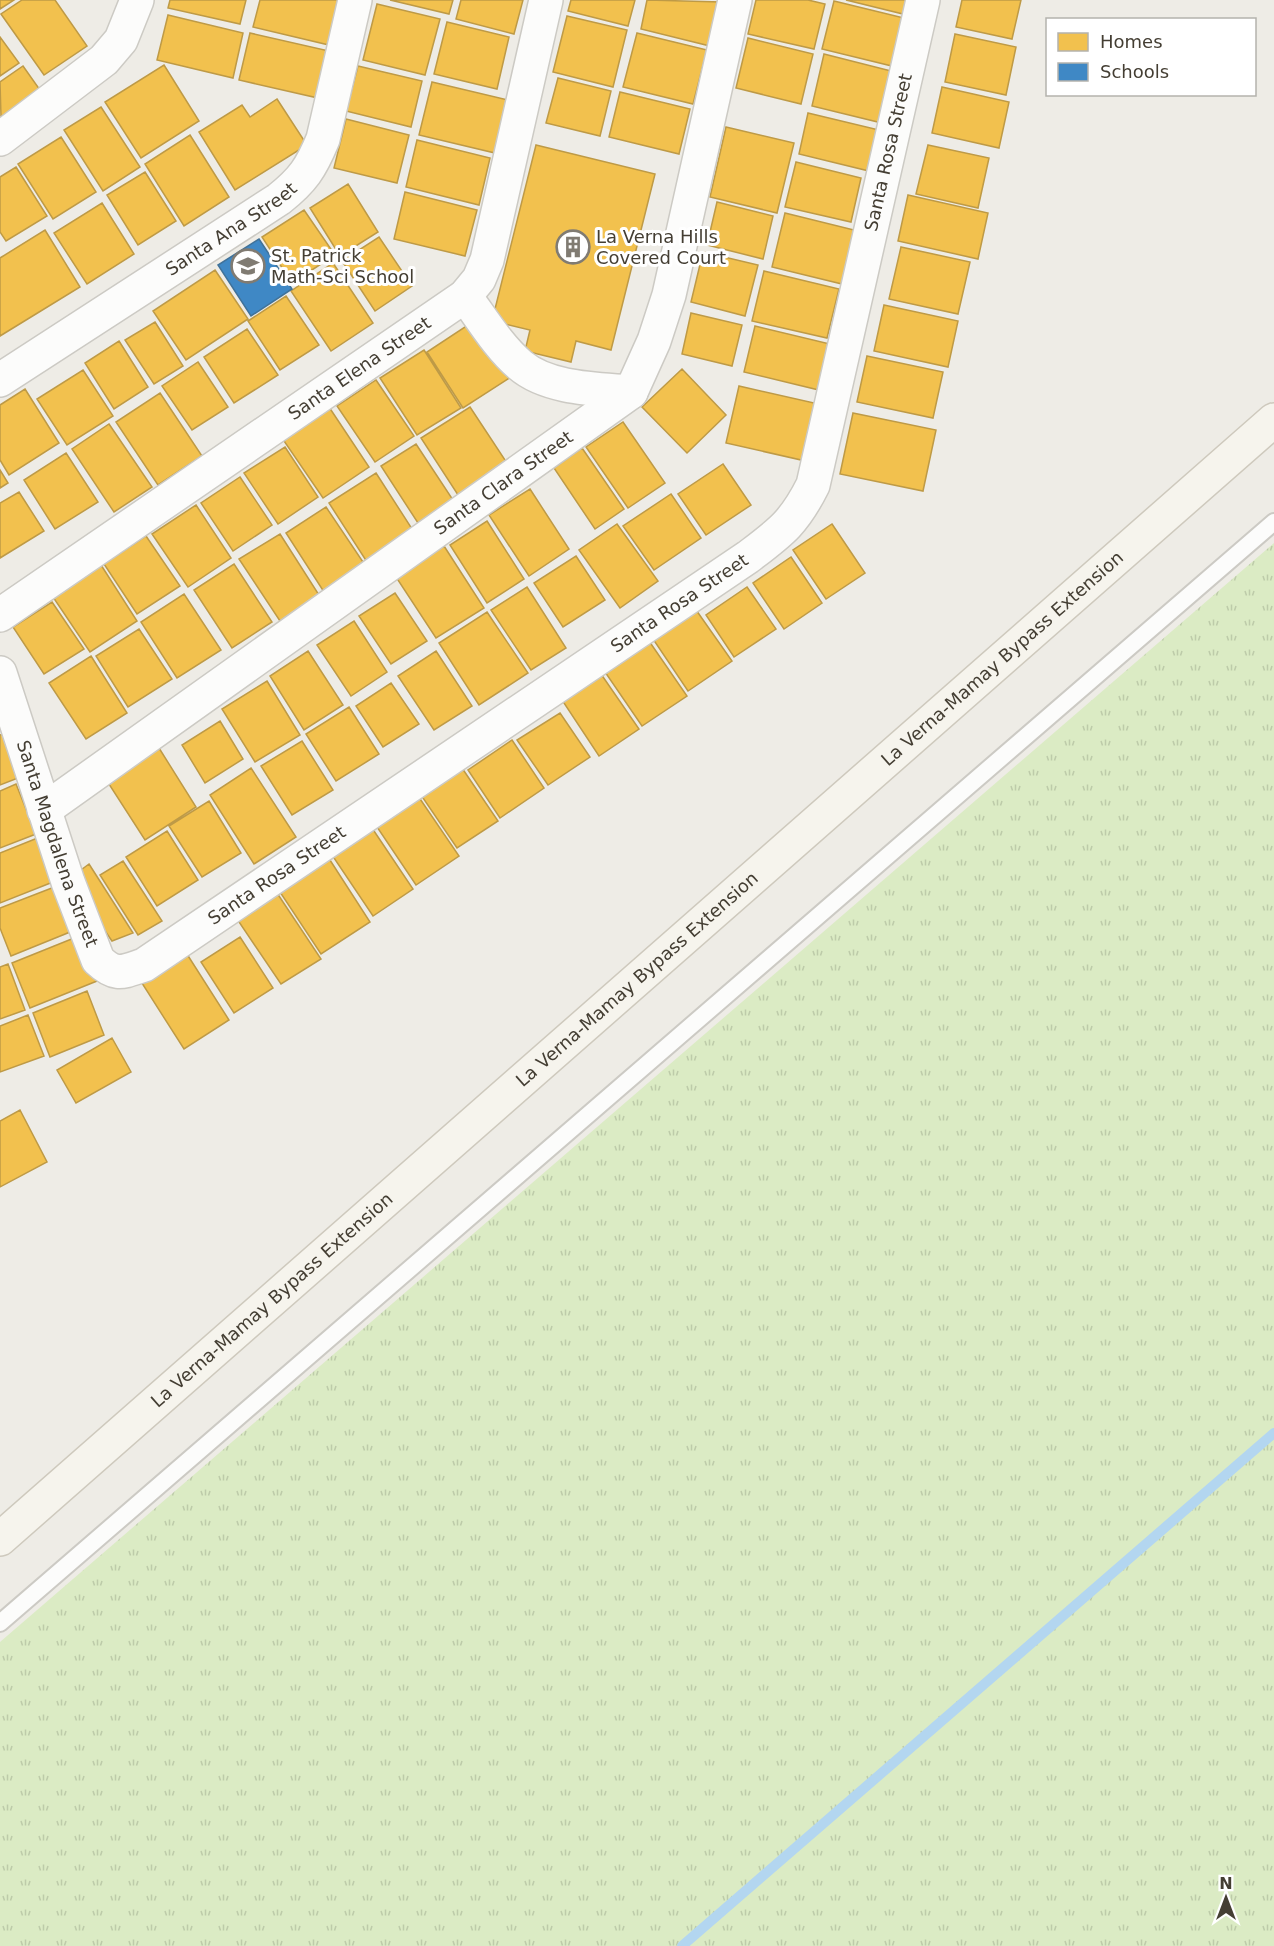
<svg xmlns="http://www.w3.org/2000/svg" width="1274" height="1946" viewBox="0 0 1274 1946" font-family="'DejaVu Sans',sans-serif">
	<defs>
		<pattern id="grass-tufts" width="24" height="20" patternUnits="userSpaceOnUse" patternTransform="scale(1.5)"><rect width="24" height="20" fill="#dbebc4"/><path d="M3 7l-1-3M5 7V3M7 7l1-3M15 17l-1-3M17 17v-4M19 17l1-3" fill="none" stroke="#bdcba9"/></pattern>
	</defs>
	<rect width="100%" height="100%" fill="#eeece6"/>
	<path fill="url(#grass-tufts)" d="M1274,543V1946H0V1642Z"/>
	<path fill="#f2c14e" stroke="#be9a46" stroke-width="1.5" d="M0,0H14L0,9Z
		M22,0H55L87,46L44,75L1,14Z
		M170,0H246L240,24L168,8Z
		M260,0H339L329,45L253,27Z
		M390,0H453L449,14Z
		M461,0H523L514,34L456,19Z
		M571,0H635L628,26L568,11Z
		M647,0L721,2L710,46L641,29Z
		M756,0H808L825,4L814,49L748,34Z
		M846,0H906L903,14Z
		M962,0H1021L1012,39L956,27Z
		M834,1L908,19L896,67L822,49Z
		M377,4L440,19L425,75L363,60Z
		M168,15L243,33L233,78L157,60Z
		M567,16L627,30L613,87L553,72Z
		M447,22L509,37L497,89L434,74Z
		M250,33L329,51L318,98L239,80Z
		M637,33L707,50L693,104L623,87Z
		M955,34L1016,47L1006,95L945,82Z
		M0,37L19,63L0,76Z
		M748,38L813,54L801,104L736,88Z
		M824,54L899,73L886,124L812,106Z
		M164,65L199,121L141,158L105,102Z
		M23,66L40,90L1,117L0,82Z
		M358,66L422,81L411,127L346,111Z
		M558,78L611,91L600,136L546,123Z
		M432,82L508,100L495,153L419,135Z
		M942,87L1009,102L999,148L932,133Z
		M620,92L690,109L679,154L609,137Z
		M277,99L307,145L235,190L199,132L242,105L250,117Z
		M101,107L140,167L103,191L64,130Z
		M808,113L879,130L869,171L799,154Z
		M346,119L409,135L397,183L334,168Z
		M726,127L794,143L777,213L710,197Z
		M190,135L229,197L184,226L145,164Z
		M61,137L96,192L53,219L18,164Z
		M417,140L490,158L479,205L406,187Z
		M536,145L655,174L611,350L576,341L571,362L525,351L530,330L492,321Z
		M928,145L989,158L978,208L916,194Z
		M796,162L861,178L851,222L785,207Z
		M16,167L47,216L6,241L0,232V177Z
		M145,172L176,221L138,245L107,195Z
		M348,184L378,232L340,256L310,208Z
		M405,192L477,210L465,256L394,239Z
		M908,195L988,213L978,259L898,241Z
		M717,202L773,216L763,259L707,245Z
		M102,203L134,254L87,284L54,233Z
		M304,210L335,255L292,283L262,237Z
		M785,213L854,230L842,284L772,267Z
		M45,230L80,287L0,336V258Z
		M379,237L412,286L375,311L342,261Z
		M901,247L970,262L958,314L889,299Z
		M703,252L758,265L745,316L691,302Z
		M333,263L373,323L331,351L291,291Z
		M215,270L248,319L186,360L153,311Z
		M764,271L839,289L827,338L752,321Z
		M286,296L319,345L280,370L248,321Z
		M884,305L958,321L948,367L874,351Z
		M691,313L742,325L732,366L682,354Z
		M474,321L511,377L463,408L427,352Z
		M155,322L183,366L154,384L125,340Z
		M755,326L834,345L823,391L744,372Z
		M247,329L278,375L234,403L204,357Z
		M119,341L148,387L114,409L85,363Z
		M424,350L461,408L417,435L380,378Z
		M867,356L943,372L933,418L857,402Z
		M198,362L228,407L192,430L162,386Z
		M682,369L726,415L687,453L642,407Z
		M83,370L113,416L67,445L37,399Z
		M376,380L414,436L375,462L337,406Z
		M739,386L823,405L810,462L726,443Z
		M25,389L59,443L9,475L0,460V405Z
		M160,393L202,456L158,485L116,422Z
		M329,407L369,467L323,498L282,438Z
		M470,407L509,466L460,498L421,438Z
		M853,413L936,430L923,491L840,474Z
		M623,422L665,483L628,508L586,447Z
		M109,424L152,487L114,512L72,449Z
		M416,444L453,500L418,523L381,466Z
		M285,447L318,497L278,524L244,473Z
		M582,448L624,509L595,529L554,468Z
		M66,453L98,502L55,529L24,480Z
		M723,464L751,505L706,535L678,494Z
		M0,470L8,483L0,488Z
		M376,473L414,532L367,562L329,503Z
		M240,477L272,525L233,551L201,503Z
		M530,489L569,549L529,576L489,515Z
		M19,492L44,531L0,558V503Z
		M671,494L701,538L654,570L623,526Z
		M196,505L231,558L188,587L152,534Z
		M326,507L365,565L324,592L286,533Z
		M487,521L524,579L487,603L450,545Z
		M617,524L658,581L620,608L579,550Z
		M832,524L865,573L826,599L793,550Z
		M280,534L319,595L280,621L239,559Z
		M146,536L180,586L137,614L104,564Z
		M444,546L484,608L436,638L396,577Z
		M576,556L605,600L563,627L534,583Z
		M791,557L822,603L784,629L753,583Z
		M234,564L272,622L232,648L194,590Z
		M101,565L137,621L90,652L53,597Z
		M527,587L566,648L531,670L491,610Z
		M747,587L776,629L734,657L706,615Z
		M395,593L427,641L391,664L359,616Z
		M184,594L221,650L177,678L141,622Z
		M52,602L84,649L44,674L13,627Z
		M694,607L732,661L688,691L651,636Z
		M487,612L528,673L479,705L439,643Z
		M354,621L387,672L351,696L317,645Z
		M139,629L172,679L128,707L96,656Z
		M649,641L687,696L642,726L605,672Z
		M308,651L343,705L304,730L270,676Z
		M436,651L472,706L434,730L398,676Z
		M91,656L127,713L86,739L49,683Z
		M601,674L639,729L599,756L562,700Z
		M267,681L300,735L255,762L222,709Z
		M391,683L419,724L383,747L356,706Z
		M349,707L379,754L336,781L306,734Z
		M560,713L590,757L548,785L517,740Z
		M220,721L243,759L205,783L182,745Z
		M6,733L23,776L0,785V735Z
		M512,740L544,788L500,818L468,770Z
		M302,741L333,790L292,815L261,766Z
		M159,748L196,807L145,840L107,781Z
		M251,768L296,837L254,864L210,795Z
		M462,768L498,821L457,848L421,795Z
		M16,784L36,834L0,848V791Z
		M416,793L459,856L416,885L373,821Z
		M209,801L241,853L202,877L169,826Z
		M372,828L413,889L373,916L332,855Z
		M167,831L198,880L157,906L126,857Z
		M40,837L58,880L0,903V853Z
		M328,857L370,922L321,954L278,889Z
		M123,861L162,921L138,935L100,875Z
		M89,864L133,933L112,941L69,879Z
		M57,886L75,930L11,956L0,928V908Z
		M275,890L321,959L281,984L235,916Z
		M79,936L97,981L30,1008L12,963Z
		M240,937L273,988L234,1013L201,962Z
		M185,951L229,1020L184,1049L140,980Z
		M8,964L25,1010L0,1019V967Z
		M87,991L104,1035L50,1057L33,1013Z
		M28,1015L44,1056L0,1072V1026Z
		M112,1038L131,1072L76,1103L57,1070Z
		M20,1110L47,1162L0,1187V1121Z"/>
	<path fill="#3f88c5" stroke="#407299" stroke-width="1.5" d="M259,239L292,289L251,316L218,265Z"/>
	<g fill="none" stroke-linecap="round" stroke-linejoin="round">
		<path stroke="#b3d6f0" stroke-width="10" d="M682,1946L1274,1433"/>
		<defs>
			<path id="service" d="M0,1623L1274,522"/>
			<g id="minor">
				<path d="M0,139L104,60L121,40L137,0"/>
				<path d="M465,296C482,319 498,346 520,365C548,389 597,389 631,392"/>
				<path id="s1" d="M0,380L279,199C303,180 311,168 323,139L355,0"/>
				<path id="s2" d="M0,615L465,296L479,279L487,260L546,0"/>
				<path id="s3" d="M0,673L68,882L98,960C116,977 122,972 144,965L748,557C781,532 794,523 813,485L923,0"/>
				<path id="s4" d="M44,810L631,392L654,341L669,295L735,0"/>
			</g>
			<g id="secondary">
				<path id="s5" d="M0,1539L1274,420"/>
			</g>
		</defs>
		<use href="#service" stroke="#cccac4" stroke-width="20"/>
		<use href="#minor" stroke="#cccac4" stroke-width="36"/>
		<use href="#secondary" stroke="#cec9bd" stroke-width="36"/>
		<use href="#service" stroke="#fcfcfb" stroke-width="16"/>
		<use href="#minor" stroke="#fcfcfb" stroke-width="33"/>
		<use href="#secondary" stroke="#f6f4ed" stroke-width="33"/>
	</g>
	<defs>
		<symbol id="building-ring" viewBox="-11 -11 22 22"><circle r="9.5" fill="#fff" stroke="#807b72" stroke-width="1.5"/><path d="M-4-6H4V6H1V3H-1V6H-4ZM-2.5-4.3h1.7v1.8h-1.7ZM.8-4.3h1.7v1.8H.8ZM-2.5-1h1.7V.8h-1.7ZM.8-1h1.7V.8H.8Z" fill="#807b72"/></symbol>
		<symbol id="school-ring" viewBox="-11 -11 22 22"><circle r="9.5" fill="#fff" stroke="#807b72" stroke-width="1.5"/><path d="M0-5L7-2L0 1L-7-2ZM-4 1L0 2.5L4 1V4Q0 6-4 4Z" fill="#807b72"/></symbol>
	</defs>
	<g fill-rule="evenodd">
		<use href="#building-ring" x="554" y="228" width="38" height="38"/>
		<use href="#school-ring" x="229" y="247" width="38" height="38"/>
	</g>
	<g text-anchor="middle" stroke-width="6" stroke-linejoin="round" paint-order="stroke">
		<g font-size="18" fill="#443e33" stroke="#fff">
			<text dy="6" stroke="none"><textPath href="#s3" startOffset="1522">Santa Rosa Street</textPath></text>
			<text dy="6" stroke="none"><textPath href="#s1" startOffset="276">Santa Ana Street</textPath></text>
			<text dy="6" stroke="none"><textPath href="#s2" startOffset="436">Santa Elena Street</textPath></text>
			<text dy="6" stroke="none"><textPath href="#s4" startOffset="564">Santa Clara Street</textPath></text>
			<text dy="6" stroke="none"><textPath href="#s3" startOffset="1000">Santa Rosa Street</textPath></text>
			<text dy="6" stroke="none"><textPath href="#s5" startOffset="1334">La Verna-Mamay Bypass Extension</textPath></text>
			<text dy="6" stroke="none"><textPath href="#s3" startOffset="180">Santa Magdalena Street</textPath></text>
			<text dy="6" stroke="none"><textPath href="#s3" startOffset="514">Santa Rosa Street</textPath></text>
			<text dy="6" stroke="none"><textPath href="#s5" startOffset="848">La Verna-Mamay Bypass Extension</textPath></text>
			<text dy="6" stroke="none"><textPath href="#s5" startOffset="362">La Verna-Mamay Bypass Extension</textPath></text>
		</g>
		<g font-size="18" fill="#443e33" stroke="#fff" text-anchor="start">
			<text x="596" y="243">La Verna Hills<tspan x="596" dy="21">Covered Court</tspan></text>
			<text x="271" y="262">St. Patrick<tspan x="271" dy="21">Math-Sci School</tspan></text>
		</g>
	</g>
	<rect x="1046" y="18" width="210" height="78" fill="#ffffff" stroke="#b4b2ad" stroke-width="1.5"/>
	<rect x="1058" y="33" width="30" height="18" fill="#f2c14e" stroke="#b4b2ad" stroke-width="1.5"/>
	<text x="1100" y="48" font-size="18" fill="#443e33">Homes</text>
	<rect x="1058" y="63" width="30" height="18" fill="#3f88c5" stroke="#b4b2ad" stroke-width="1.5"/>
	<text x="1100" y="78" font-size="18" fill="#443e33">Schools</text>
	<g transform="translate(1226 1898)" stroke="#ffffff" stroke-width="4.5" paint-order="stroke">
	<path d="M0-4.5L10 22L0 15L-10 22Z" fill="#443e33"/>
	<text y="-9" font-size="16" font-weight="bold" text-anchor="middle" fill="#443e33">N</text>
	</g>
</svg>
